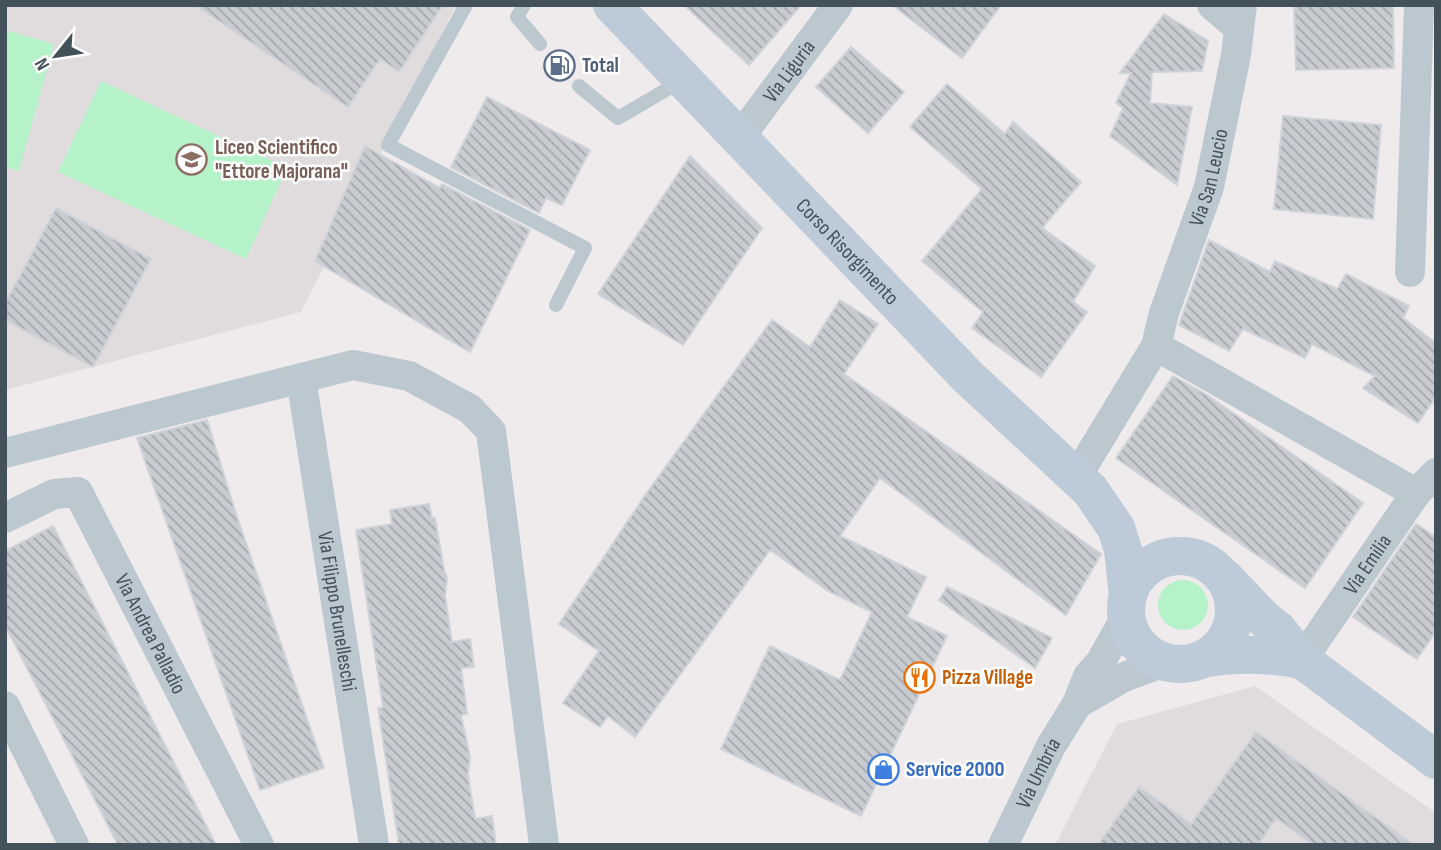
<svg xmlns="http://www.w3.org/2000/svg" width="1441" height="850" viewBox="0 0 1441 850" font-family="'Sofia Sans Condensed',sans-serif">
	<defs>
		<pattern id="building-back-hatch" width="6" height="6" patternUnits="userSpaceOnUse" patternTransform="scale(1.75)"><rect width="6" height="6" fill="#c8ccd1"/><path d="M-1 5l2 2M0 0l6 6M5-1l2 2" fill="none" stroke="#a4a8ad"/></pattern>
	</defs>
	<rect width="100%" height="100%" fill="#efebec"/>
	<path fill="#e0dcde" d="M5,5H456L301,312L5,390Z
		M1255,686L1436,813V845H1055L1117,724Z"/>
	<path fill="#b5f2c9" d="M5,30L54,44L19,171L5,167Z
		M101,81L287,168L246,259L58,172Z
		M1158 605a25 25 0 1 1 50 0a25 25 0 1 1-50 0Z"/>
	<path fill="url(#building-back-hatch)" stroke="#cfd2d8" stroke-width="2" d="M195,5H443L399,72L380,59L348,107Z
		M684,5H801L749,65Z
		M892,5H1001L962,58Z
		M1294,5H1393L1394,68L1296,70Z
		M1164,14L1208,41L1202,71L1152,72L1150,103L1192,107L1177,185L1110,136L1123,108L1116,103L1131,73H1120Z
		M851,47L904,92L868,133L816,87Z
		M947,84L1005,134L1013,122L1081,182L1042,228L1095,266L1073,302L1087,312L1041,377L972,328L983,312L922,261L982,189L910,127Z
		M487,97L590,150L562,205L546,198L539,213L451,167Z
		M1283,116L1381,125L1373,219L1274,209Z
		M365,146L440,188L442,184L530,230L470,352L315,261Z
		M690,156L762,228L683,345L598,294Z
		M56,208L151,259L93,367L5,320V304Z
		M1209,240L1270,272L1275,261L1337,289L1346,274L1409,306L1403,318L1436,343V397L1418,423L1363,388L1375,376L1312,344L1305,358L1243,329L1229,351L1179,325Z
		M840,300L878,324L844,374L1101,554L1066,615L880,478L840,536L926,577L907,617L947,636L861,816L721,749L770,646L840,680L872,612L828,591L770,550L635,737L608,716L600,727L563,703L599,651L559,624L646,494L772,320L810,347Z
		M1173,376L1207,395L1363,503L1305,588L1116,458Z
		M207,420L239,523L324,768L260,790L137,438Z
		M429,504L432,518H435L444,570L447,578L445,596L452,642L470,639L474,667L461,668L467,714L461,715L470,757L468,775L475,819L492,816L496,845H399L378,708L383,707L356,530L392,524L390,510Z
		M1416,524L1436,537V631L1417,659L1353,617Z
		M53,526L216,845H118L5,625V551Z
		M947,587L1052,638L1035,668L939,600Z
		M1256,732L1414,845H1313L1276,818L1258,845H1098L1139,787L1191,824Z"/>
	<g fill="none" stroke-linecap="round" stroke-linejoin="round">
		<path stroke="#bbc8d0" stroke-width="14" d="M466,5L388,145L585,248L556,305
			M524,5L517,17L540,44
			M579,86L618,118L683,80"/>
		<g stroke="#bbc8d0" stroke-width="30">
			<path d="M1212,5L1239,28"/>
			<path id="s1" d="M740,137L838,5"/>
			<path d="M1410,272L1419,5"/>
			<path d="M1156,346L1416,493"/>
			<path id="s2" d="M301,378L374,845"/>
			<path d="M5,453L353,365L409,376L470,409L491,431L544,845"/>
			<path id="s3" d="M1077,476L1156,346L1164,313L1209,187L1236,55L1242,5"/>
			<path id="s4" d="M5,518L54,494L78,492L259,845"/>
			<path id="s5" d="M1302,660L1416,493L1436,473"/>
			<path d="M1077,704L1124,677L1165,662"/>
			<path d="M5,706L74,845"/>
			<path id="s6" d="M1003,845L1051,746L1077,704L1088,676L1100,663L1126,617"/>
		</g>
		<g stroke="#bccbd7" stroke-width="38">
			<path id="s7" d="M612,5L968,377L1090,490L1116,528L1123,550L1128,595"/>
			<circle cx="1180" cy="610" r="54"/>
			<path d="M1226,579L1263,618L1278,630L1302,660L1436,760"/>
			<path d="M1207,658C1239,653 1270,654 1302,660"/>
		</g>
	</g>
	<defs>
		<symbol id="fuel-ring" viewBox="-11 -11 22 22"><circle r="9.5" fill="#fff" stroke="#5c6f8a" stroke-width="1.5"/><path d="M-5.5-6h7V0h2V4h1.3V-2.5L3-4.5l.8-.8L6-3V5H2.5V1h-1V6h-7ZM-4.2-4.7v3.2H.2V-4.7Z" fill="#5c6f8a"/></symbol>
		<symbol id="school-ring" viewBox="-11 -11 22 22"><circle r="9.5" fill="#fff" stroke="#8d6e63" stroke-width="1.5"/><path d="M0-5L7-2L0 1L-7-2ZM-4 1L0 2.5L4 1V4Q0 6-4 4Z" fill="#8d6e63"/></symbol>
		<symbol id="restaurant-ring" viewBox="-11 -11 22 22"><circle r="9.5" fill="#fff" stroke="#e8710a" stroke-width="1.5"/><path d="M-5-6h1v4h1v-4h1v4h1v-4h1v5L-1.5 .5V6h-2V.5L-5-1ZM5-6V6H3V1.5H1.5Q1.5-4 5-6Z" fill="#e8710a"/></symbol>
		<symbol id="shop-ring" viewBox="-11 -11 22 22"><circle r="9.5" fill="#fff" stroke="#3f7fe0" stroke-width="1.5"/><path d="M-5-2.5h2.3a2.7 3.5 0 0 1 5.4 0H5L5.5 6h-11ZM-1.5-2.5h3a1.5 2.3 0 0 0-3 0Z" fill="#3f7fe0"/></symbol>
	</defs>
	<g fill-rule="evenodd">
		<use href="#fuel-ring" x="542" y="48" width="35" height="35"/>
		<use href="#school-ring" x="174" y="142" width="35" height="35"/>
		<use href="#restaurant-ring" x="902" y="660" width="35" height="35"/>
		<use href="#shop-ring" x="866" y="752" width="35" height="35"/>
	</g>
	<g text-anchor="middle" stroke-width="5" stroke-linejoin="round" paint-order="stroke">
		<g font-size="21" font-weight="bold" fill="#4e5e75" stroke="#fff" text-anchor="start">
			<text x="582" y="72">Total</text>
		</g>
		<g font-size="21" fill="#43515b" stroke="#fff">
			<text dy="7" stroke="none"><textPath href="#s1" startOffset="82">Via Liguria</textPath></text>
			<text dy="7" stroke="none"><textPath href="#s3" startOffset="329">Via San Leucio</textPath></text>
			<text dy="7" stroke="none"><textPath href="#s7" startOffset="341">Corso Risorgimento</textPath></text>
			<text dy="7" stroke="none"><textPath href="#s5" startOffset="116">Via Emilia</textPath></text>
			<text dy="7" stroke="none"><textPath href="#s2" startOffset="236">Via Filippo Brunelleschi</textPath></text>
			<text dy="7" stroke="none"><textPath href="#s4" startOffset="238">Via Andrea Palladio</textPath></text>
			<text dy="7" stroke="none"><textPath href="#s6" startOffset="80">Via Umbria</textPath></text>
		</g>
		<g font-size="21" font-weight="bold" fill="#785e54" stroke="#fff" text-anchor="start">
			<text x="215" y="154">Liceo Scientifico<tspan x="215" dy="24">"Ettore Majorana"</tspan></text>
		</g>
		<g font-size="21" font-weight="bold" fill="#c56008" stroke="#fff" text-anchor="start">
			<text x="942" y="684">Pizza Village</text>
		</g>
		<g font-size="21" font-weight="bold" fill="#366cbe" stroke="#fff" text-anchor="start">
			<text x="906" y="776">Service 2000</text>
		</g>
	</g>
	<rect width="1441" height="850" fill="none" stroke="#43515b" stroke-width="14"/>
	<g transform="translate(56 56) rotate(240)" stroke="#ffffff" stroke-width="5" paint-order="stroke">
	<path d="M0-5L12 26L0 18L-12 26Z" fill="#43515b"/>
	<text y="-10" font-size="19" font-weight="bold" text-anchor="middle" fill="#43515b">N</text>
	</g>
</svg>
